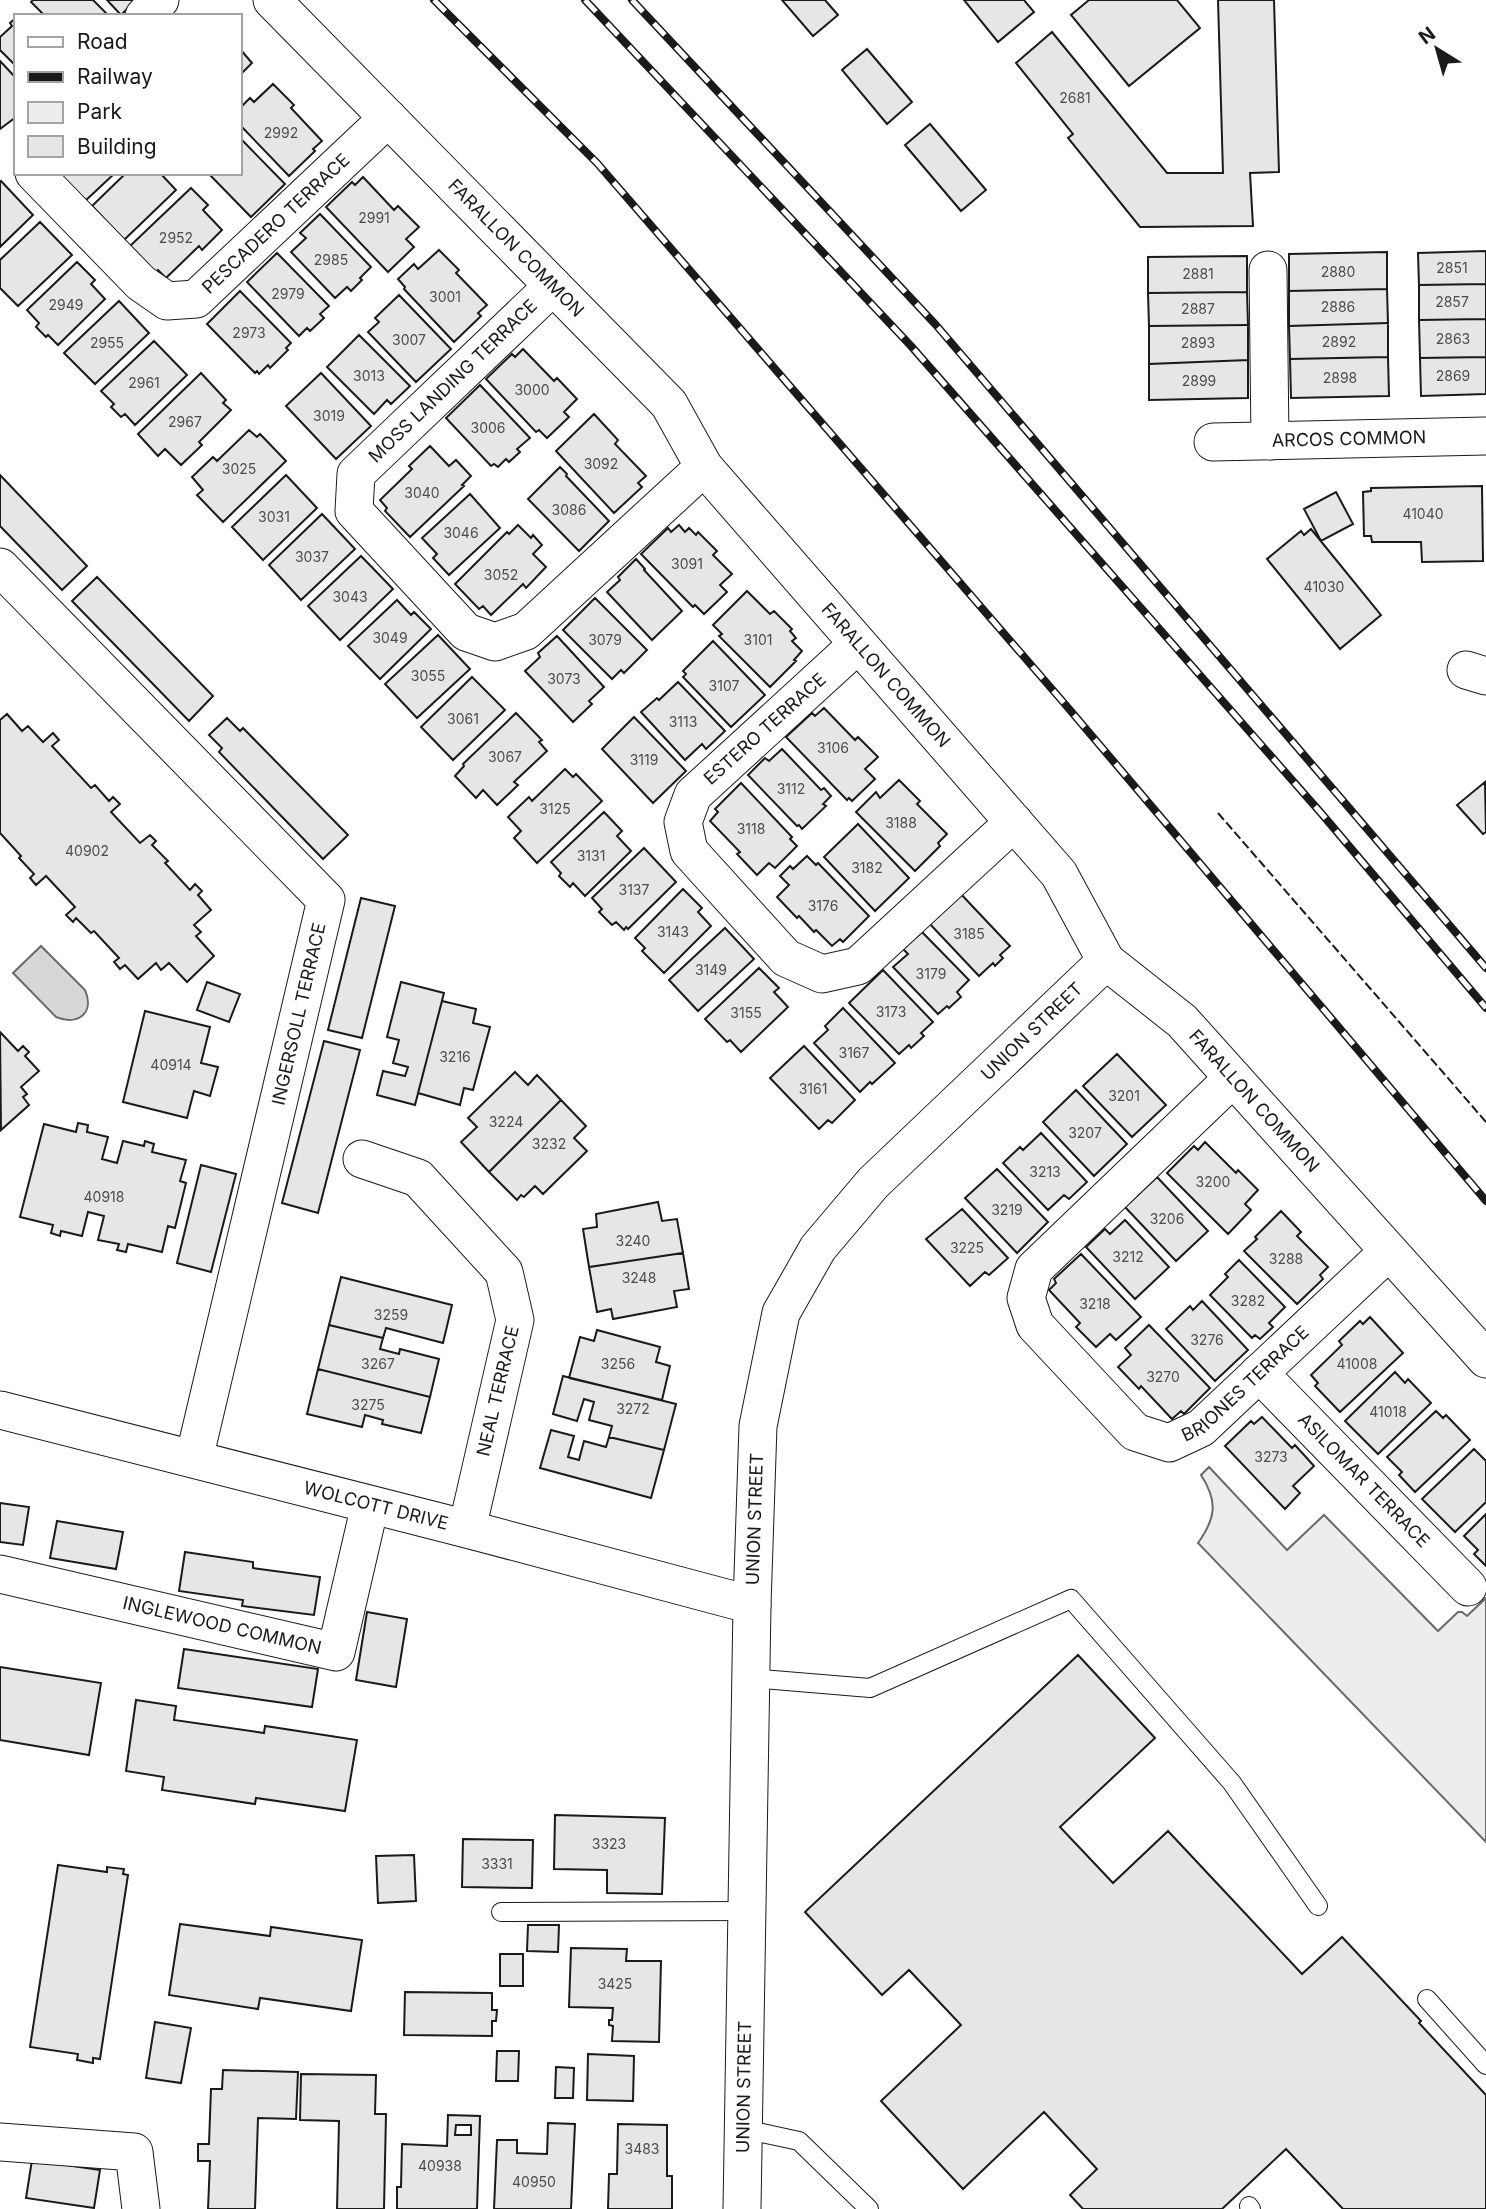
<svg xmlns="http://www.w3.org/2000/svg" width="1486" height="2209" viewBox="0 0 1486 2209" font-family="Inter,sans-serif">
	<rect width="100%" height="100%" fill="#fff"/>
	<path fill="#ededed" stroke="#6a6a6a" stroke-width="2" d="M1209,1467L1287,1550L1324,1515L1438,1631L1458,1612H1462L1467,1616L1486,1598V1842L1198,1543C1216,1518 1218,1501 1201,1475Z"/>
	<path fill="#d7d7d7" stroke="#6a6a6a" stroke-width="2" d="M41,946L85,990C95,1013 78,1026 56,1017L13,973Z"/>
	<path fill="#e6e6e6" stroke="#1a1a1a" stroke-width="2" fill-rule="evenodd" d="M33,0H93L109,16H45L31,2Z
		M107,0H136L121,15Z
		M782,0H825L838,15L813,36Z
		M964,0H1024L1034,12L998,42Z
		M1089,0H1177L1200,28L1129,86L1071,15Z
		M1218,0H1274L1279,172L1250,173L1253,226L1140,227L1068,138L1073,134L1016,63L1052,32L1167,173H1223Z
		M16,18V66L0,50V37L12,26L10,23Z
		M240,49L252,63L240,75Z
		M867,49L912,102L887,124L842,70Z
		M0,61L16,78V117L0,129Z
		M273,84L294,105L291,108L322,141L313,149L315,151L289,176L240,125V108L250,98L254,102Z
		M930,124L986,190L961,211L905,145Z
		M240,138L285,184L251,217L208,173H240Z
		M61,173H115L84,202L59,175Z
		M126,173H160L176,190L124,240L92,206Z
		M363,177L394,210L398,206L419,227L406,239L414,247L388,272L326,207L352,182L355,185Z
		M1,181L33,215L0,247V182Z
		M191,188L208,205L203,210L222,230L202,250L199,246L166,278L158,270L156,273L130,246Z
		M320,214L371,267L360,278L362,280L351,291L347,287L335,298L291,252L306,238L300,233Z
		M40,222L72,255L18,306L0,288V260Z
		M439,250L459,270L456,273L487,305L478,313L481,316L454,342L404,289L405,287L398,279L414,264L418,269Z
		M1486,251V284L1419,285L1418,253Z
		M1387,252V289L1289,291V254Z
		M277,253L329,306L320,314L324,318L310,331L307,328L299,336L247,282Z
		M1247,256V292L1148,293V257Z
		M77,262L95,280L91,284L105,299L58,345L48,335L46,337L36,327L39,323L27,310Z
		M1486,284V319L1419,320V285Z
		M1387,289L1388,323L1289,326V291Z
		M240,291L291,343L286,348L288,350L270,368L268,365L259,374L257,371L255,373L207,324Z
		M1247,292L1248,325L1149,326L1148,293Z
		M399,295L451,349L416,382L368,332L379,322L375,318Z
		M119,301L149,333L95,384L64,353Z
		M1486,319V357L1420,358L1419,320Z
		M1388,323V357L1290,359L1289,326Z
		M1248,325V360L1149,364V326Z
		M359,335L410,386L391,404L387,400L374,414L327,367Z
		M154,341L187,375L135,425L125,414L121,417L111,407L114,404L101,391Z
		M523,349L554,381L557,378L577,399L564,412L569,417L547,438L539,430L536,432L486,379L512,354L515,357Z
		M1388,357L1389,396L1291,398L1290,359Z
		M1486,357V394L1421,396L1420,358Z
		M1248,360V398L1149,400V364Z
		M201,373L226,400L223,403L231,410L199,442L202,445L181,465L165,449L158,456L138,434Z
		M321,373L371,426L336,459L286,406Z
		M480,385L530,438L517,449L520,452L509,462L506,459L498,467L494,464L491,466L446,418Z
		M594,414L618,440L615,444L646,476L638,483L642,487L614,513L556,451Z
		M249,430L257,437L260,434L286,461L223,522L197,495L203,490L192,477L213,457L217,461Z
		M430,446L449,466L456,460L471,476L462,485L464,486L410,537L385,511L387,508L380,500L412,469L409,466Z
		M560,467L567,474L566,476L609,521L579,551L528,499Z
		M0,475L87,566L62,590L0,526Z
		M286,475L317,508L263,560L232,527Z
		M1482,486L1483,561L1422,562L1421,542H1372L1371,536H1364L1363,492L1371,491V488Z
		M1336,492L1353,524L1321,541L1304,509Z
		M470,494L500,528L449,575L433,558L437,554L422,538Z
		M322,514L355,549L301,600L269,565Z
		M518,525L531,538L533,535L542,545L533,554L546,567L526,588L523,584L491,615L483,606L479,609L455,584L507,532L509,534Z
		M679,525L685,532L689,528L696,535L698,532L717,551L713,555L732,574L720,585L727,592L704,614L695,605L693,607L641,554L668,528L671,532Z
		M1311,529L1381,615L1340,649L1267,559L1301,531L1304,535Z
		M361,556L393,589L340,640L308,606Z
		M636,559L645,569L644,570L682,611L652,640L607,592L620,580L618,577Z
		M97,577L213,696L189,721L72,601Z
		M747,591L770,614L774,611L792,629L790,631L796,638L792,641L802,651L794,660L796,661L770,687L719,636L722,634L713,625Z
		M595,598L647,650L624,673L621,670L612,679L563,630Z
		M397,600L411,615L414,612L431,629L380,679L348,646Z
		M438,635L470,669L417,718L385,684Z
		M557,636L604,687L589,701L592,704L573,722L525,671L540,657L538,653Z
		M713,641L765,695L731,727L683,677L686,674L683,671Z
		M472,677L505,710L453,760L421,727Z
		M678,682L725,731L706,749L702,744L685,760L641,712L657,698L659,700Z
		M824,708L855,740L858,737L878,757L865,769L875,779L852,801L849,798L847,800L786,737L812,713L815,716Z
		M516,713L542,740L539,742L547,751L514,782L518,785L497,805L483,790L476,798L455,776L464,766L463,764Z
		M7,714L22,731L28,726L43,742L53,733L59,740L52,746L91,788L95,785L109,801L113,797L120,804L111,812L140,843L150,835L156,841L152,845L168,861L165,863L190,890L195,884L202,891L198,895L211,910L194,925L201,932L196,936L214,956L187,982L169,963L161,970L156,963L138,979L125,965L120,969L114,962L119,958L94,931L91,933L76,918L73,922L66,915L75,907L46,876L36,885L30,878L34,874L19,858L21,856L0,833V720Z
		M634,717L686,771L653,803L602,749Z
		M227,718L240,731L243,728L348,835L323,859L219,752L222,748L209,735Z
		M782,749L821,790L824,788L831,796L823,804L826,806L802,829L799,825L797,826L748,775L765,758L769,761Z
		M565,769L573,777L576,774L602,801L537,863L514,838L521,831L508,817L529,797L532,801Z
		M899,780L920,801L917,804L947,834L938,843L940,846L915,871L856,812L876,792L880,798Z
		M1485,782L1486,832L1483,834L1457,805Z
		M741,783L792,837L790,839L797,846L775,868L769,863L757,875L737,854L740,852L710,821L718,812L715,809Z
		M604,812L622,831L617,836L631,851L585,896L573,883L570,887L559,876L561,873L551,862Z
		M858,824L909,878L875,911L824,857Z
		M644,848L676,882L628,929L626,927L624,930L616,922L612,925L599,912L602,909L592,898Z
		M807,856L816,865L818,863L869,916L843,942L840,939L832,946L816,930L814,932L799,916L797,918L777,897L789,885L780,876L790,866L793,869Z
		M683,889L702,908L698,912L711,926L664,973L642,951L645,948L635,938Z
		M959,892L1010,946L1000,955L1003,958L995,966L993,963L979,976L928,922Z
		M361,898L395,906L362,1038L328,1030Z
		M725,928L754,959L698,1011L669,980Z
		M922,932L969,980L957,992L961,997L949,1008L947,1006L938,1014L893,967L908,954L903,949Z
		M759,968L779,988L774,992L788,1007L741,1052L730,1040L727,1042L705,1019Z
		M883,970L933,1022L921,1033L924,1036L911,1048L909,1045L899,1054L849,1003Z
		M207,982L240,994L229,1022L197,1010Z
		M401,982L444,993L415,1105L377,1095L383,1071L405,1076L408,1067L393,1063L399,1040L387,1037Z
		M442,1001L476,1009L473,1023L490,1027L473,1090L464,1088L460,1105L418,1093Z
		M843,1008L895,1063L872,1084L870,1082L860,1092L814,1043L828,1030L825,1026Z
		M145,1011L210,1027L201,1063L218,1067L210,1096L194,1091L187,1118L123,1102Z
		M0,1032L18,1051L23,1046L29,1052L25,1056L39,1071L21,1087L27,1094L23,1097L29,1105L1,1130Z
		M324,1041L360,1050L318,1213L282,1203Z
		M804,1046L855,1100L832,1123L828,1120L819,1129L770,1078Z
		M1117,1054L1166,1105L1132,1137L1083,1086Z
		M515,1072L528,1085L537,1075L561,1100L489,1172L461,1142L477,1127L468,1118Z
		M1076,1090L1127,1144L1094,1176L1043,1122Z
		M561,1100L586,1126L574,1138L587,1151L543,1194L535,1186L524,1197L521,1195L517,1200L489,1172Z
		M78,1123L88,1125L87,1132L108,1137L102,1159L117,1163L123,1141L144,1146L145,1141L154,1144L152,1152L186,1160L180,1181L186,1183L175,1228L168,1226L162,1252L128,1244L126,1252L117,1250L119,1244L98,1240L104,1216L88,1212L82,1236L61,1231L60,1236L51,1233L53,1225L20,1217L44,1124L76,1132Z
		M1041,1133L1087,1182L1069,1199L1064,1195L1048,1210L1003,1163L1020,1147L1023,1150Z
		M1205,1142L1236,1173L1238,1170L1258,1190L1245,1204L1251,1210L1228,1234L1167,1173L1194,1146L1198,1150Z
		M201,1165L236,1174L211,1272L177,1263Z
		M997,1169L1048,1222L1017,1253L965,1198Z
		M1157,1177L1208,1231L1176,1261L1125,1207Z
		M658,1202L662,1221L677,1219L683,1253L589,1267L583,1229L597,1227L596,1214Z
		M962,1209L1008,1258L989,1275L985,1272L970,1286L926,1239Z
		M1281,1211L1301,1232L1297,1236L1328,1267L1320,1275L1323,1279L1297,1304L1244,1251L1257,1239L1255,1237Z
		M1125,1220L1169,1267L1135,1299L1086,1247L1105,1229L1110,1234Z
		M683,1253L689,1289L674,1291L677,1307L613,1319L611,1309L597,1312L589,1267Z
		M1081,1254L1141,1317L1116,1340L1110,1334L1096,1347L1076,1327L1080,1323L1049,1290L1056,1283L1054,1279Z
		M1239,1260L1285,1307L1269,1323L1273,1327L1260,1339L1255,1335L1252,1338L1210,1295L1228,1277L1225,1274Z
		M341,1277L452,1305L443,1343L386,1328L383,1338L329,1325Z
		M1202,1301L1248,1350L1215,1381L1166,1329L1190,1306L1193,1310Z
		M1370,1317L1403,1353L1340,1412L1315,1386L1318,1383L1311,1375L1342,1345L1339,1341L1360,1321L1363,1324Z
		M329,1325L383,1338L380,1349L399,1354L400,1349L439,1359L430,1397L318,1369Z
		M1149,1325L1210,1388L1184,1414L1181,1411L1172,1419L1141,1386L1139,1389L1118,1367L1131,1355L1125,1348Z
		M597,1330L660,1347L656,1362L670,1366L662,1400L569,1378L580,1337L594,1341Z
		M318,1369L430,1397L421,1433L382,1424L383,1420L365,1415L362,1427L307,1414Z
		M1395,1372L1405,1383L1408,1379L1431,1403L1378,1454L1345,1421Z
		M563,1376L676,1404L664,1450L609,1437L612,1426L589,1420L594,1402L584,1399L577,1421L553,1414Z
		M1436,1411L1443,1418L1446,1415L1470,1440L1415,1492L1399,1475L1402,1472L1387,1457Z
		M1262,1417L1292,1448L1295,1445L1314,1466L1293,1486L1300,1493L1285,1509L1225,1446L1251,1421L1254,1424Z
		M551,1430L574,1436L568,1457L579,1460L584,1441L606,1447L609,1437L664,1450L651,1498L540,1468Z
		M1474,1449L1486,1461V1502L1455,1532L1422,1499Z
		M0,1503L29,1507L23,1545L0,1542Z
		M1486,1514V1566L1474,1554L1478,1550L1464,1536Z
		M57,1521L123,1532L116,1569L50,1558Z
		M185,1552L253,1562V1568L320,1577L314,1615L242,1606L243,1600L179,1591Z
		M367,1612L407,1619L396,1687L356,1680Z
		M184,1649L318,1669L312,1707L178,1688Z
		M1078,1655L1155,1738L1060,1827L1113,1883L1168,1831L1302,1974L1342,1937L1421,2021L1419,2023L1486,2095V2209H1343L1286,2149L1222,2209H1083L1070,2195L1097,2169L1044,2112L963,2189L881,2101L961,2025L909,1970L882,1995L805,1912Z
		M0,1667L101,1683L89,1755L0,1740Z
		M136,1700L176,1706L174,1720L264,1733L265,1726L357,1740L345,1811L256,1798L255,1804L162,1790L164,1777L126,1771Z
		M555,1815L665,1818L662,1894L607,1893V1870L554,1869Z
		M463,1839L533,1840L532,1888L462,1887Z
		M414,1855L416,1901L378,1903L376,1856Z
		M58,1865L107,1872V1867L124,1869L123,1874L128,1875L100,2059L93,2058V2063L77,2060L78,2054L30,2047Z
		M180,1924L270,1936L271,1927L362,1940L351,2011L260,1998L258,2009L169,1995Z
		M528,1925H559L558,1952L527,1951Z
		M571,1948L627,1949L626,1961H661L659,2042L612,2041L613,2026L609,2025V2020H612L613,2008L569,2007Z
		M500,1954H523V1986H500Z
		M405,1992L492,1993V2010H497L496,2021H492V2036L404,2035Z
		M155,2022L191,2028L181,2083L146,2078Z
		M497,2051H519L518,2081H496Z
		M588,2054L634,2056L633,2101L587,2100Z
		M556,2067L574,2068L573,2098H555Z
		M223,2070L298,2072L296,2119L258,2118L255,2209H208L210,2161H198V2144H209L211,2089H222Z
		M301,2074L376,2075L375,2114H386L384,2209H337L339,2121L300,2120Z
		M448,2115L480,2116L477,2209H397V2187H401L402,2144L447,2146ZM456,2125H471V2135H455Z
		M548,2123L575,2124L571,2209H494L497,2140H517V2153L547,2154Z
		M618,2124L667,2125V2176H672V2209H608L609,2174H617Z
		M32,2160L100,2170L94,2208L26,2198Z"/>
	<g fill="none" stroke-linecap="round" stroke-linejoin="round">
		<defs>
			<path id="service" d="M750,1678L870,1688L1071,1599L1232,1783L1318,1906
				M501,1912L747,1911
				M1427,1999L1486,2065
				M743,2129L799,2141L869,2209
				M1249,2206L1251,2209"/>
			<g id="minor">
				<path id="s1" d="M272,0L669,404L704,467L1059,874L1106,961L1182,1021L1486,1359"/>
				<path d="M144,16L160,0"/>
				<path id="s2" d="M34,173L141,283L167,301L196,299L388,118"/>
				<path d="M1268,270L1270,441"/>
				<path d="M553,286L356,474L354,511L466,632L495,642L526,631L704,467"/>
				<path id="s3" d="M1213,442L1486,436"/>
				<path d="M0,567L326,900L194,1459"/>
				<path d="M858,644L693,795L683,822L689,851L786,958L822,974L858,966L1014,822"/>
				<path d="M1466,670L1486,676"/>
				<path id="s4" d="M1233,1078L1034,1269L1026,1298L1035,1325L1135,1432L1169,1443L1201,1428L1388,1252"/>
				<path d="M362,1159L418,1178L504,1272L515,1320L467,1529"/>
				<path id="s5" d="M1259,1373L1468,1587"/>
				<path id="s6" d="M0,1410L467,1529L752,1605"/>
				<path id="s7" d="M0,1574L336,1652L370,1505"/>
				<path d="M0,2142L134,2152L141,2209"/>
				<path id="s8" d="M742,2209L752,1605L758,1426L781,1313L818,1248L873,1183L1106,961"/>
			</g>
		</defs>
		<use href="#service" stroke="#1a1a1a" stroke-width="20"/>
		<use href="#minor" stroke="#1a1a1a" stroke-width="39"/>
		<use href="#service" stroke="#fff" stroke-width="18"/>
		<use href="#minor" stroke="#fff" stroke-width="37"/>
		<defs>
			<path id="rail" d="M434,0L597,163L1064,703L1486,1201
				M585,0L911,346L1321,813L1486,1008
				M632,0L936,325L1486,968"/>
		</defs>
		<use href="#rail" stroke="#1a1a1a" stroke-width="8"/>
		<use href="#rail" stroke="#fff" stroke-width="5" stroke-dasharray="16" stroke-linecap="butt"/>
		<path stroke="#1a1a1a" stroke-width="2" stroke-dasharray="9 3.5" stroke-linecap="butt" d="M1218,813L1486,1122"/>
	</g>
	<g text-anchor="middle" stroke-width="5" stroke-linejoin="round" paint-order="stroke">
		<g font-size="14" fill="#4d4d4d">
			<text x="1075" y="103">2681</text>
			<text x="281" y="138">2992</text>
			<text x="374" y="223">2991</text>
			<text x="176" y="243">2952</text>
			<text x="331" y="265">2985</text>
			<text x="1452" y="273">2851</text>
			<text x="1338" y="277">2880</text>
			<text x="1198" y="279">2881</text>
			<text x="288" y="299">2979</text>
			<text x="445" y="302">3001</text>
			<text x="1452" y="307">2857</text>
			<text x="66" y="310">2949</text>
			<text x="1338" y="312">2886</text>
			<text x="1198" y="314">2887</text>
			<text x="249" y="338">2973</text>
			<text x="1453" y="344">2863</text>
			<text x="409" y="345">3007</text>
			<text x="1339" y="347">2892</text>
			<text x="107" y="348">2955</text>
			<text x="1198" y="348">2893</text>
			<text x="369" y="381">3013</text>
			<text x="1453" y="381">2869</text>
			<text x="1340" y="383">2898</text>
			<text x="1199" y="386">2899</text>
			<text x="144" y="388">2961</text>
			<text x="532" y="395">3000</text>
			<text x="329" y="421">3019</text>
			<text x="185" y="427">2967</text>
			<text x="488" y="433">3006</text>
			<text x="601" y="469">3092</text>
			<text x="239" y="474">3025</text>
			<text x="422" y="498">3040</text>
			<text x="569" y="515">3086</text>
			<text x="1423" y="519">41040</text>
			<text x="274" y="522">3031</text>
			<text x="461" y="538">3046</text>
			<text x="312" y="562">3037</text>
			<text x="687" y="569">3091</text>
			<text x="501" y="580">3052</text>
			<text x="1324" y="592">41030</text>
			<text x="350" y="602">3043</text>
			<text x="390" y="643">3049</text>
			<text x="605" y="645">3079</text>
			<text x="758" y="645">3101</text>
			<text x="428" y="681">3055</text>
			<text x="564" y="684">3073</text>
			<text x="724" y="691">3107</text>
			<text x="463" y="724">3061</text>
			<text x="683" y="727">3113</text>
			<text x="833" y="753">3106</text>
			<text x="505" y="762">3067</text>
			<text x="644" y="765">3119</text>
			<text x="791" y="794">3112</text>
			<text x="555" y="814">3125</text>
			<text x="901" y="828">3188</text>
			<text x="751" y="834">3118</text>
			<text x="87" y="856">40902</text>
			<text x="591" y="861">3131</text>
			<text x="867" y="873">3182</text>
			<text x="634" y="895">3137</text>
			<text x="823" y="911">3176</text>
			<text x="673" y="937">3143</text>
			<text x="969" y="939">3185</text>
			<text x="711" y="975">3149</text>
			<text x="931" y="979">3179</text>
			<text x="891" y="1017">3173</text>
			<text x="746" y="1018">3155</text>
			<text x="854" y="1058">3167</text>
			<text x="455" y="1062">3216</text>
			<text x="171" y="1070">40914</text>
			<text x="813" y="1094">3161</text>
			<text x="1124" y="1101">3201</text>
			<text x="506" y="1127">3224</text>
			<text x="1085" y="1138">3207</text>
			<text x="549" y="1149">3232</text>
			<text x="1045" y="1177">3213</text>
			<text x="1213" y="1187">3200</text>
			<text x="104" y="1202">40918</text>
			<text x="1007" y="1215">3219</text>
			<text x="1167" y="1224">3206</text>
			<text x="633" y="1246">3240</text>
			<text x="967" y="1253">3225</text>
			<text x="1128" y="1262">3212</text>
			<text x="1286" y="1264">3288</text>
			<text x="639" y="1283">3248</text>
			<text x="1248" y="1306">3282</text>
			<text x="1095" y="1309">3218</text>
			<text x="391" y="1320">3259</text>
			<text x="1207" y="1345">3276</text>
			<text x="378" y="1369">3267</text>
			<text x="618" y="1369">3256</text>
			<text x="1357" y="1369">41008</text>
			<text x="1163" y="1382">3270</text>
			<text x="368" y="1410">3275</text>
			<text x="633" y="1414">3272</text>
			<text x="1388" y="1417">41018</text>
			<text x="1271" y="1462">3273</text>
			<text x="609" y="1849">3323</text>
			<text x="497" y="1869">3331</text>
			<text x="615" y="1989">3425</text>
			<text x="642" y="2154">3483</text>
			<text x="440" y="2171">40938</text>
			<text x="534" y="2187">40950</text>
		</g>
		<g font-size="18" fill="#1a1a1a" stroke="#fff">
			<text dy="6" stroke="none"><textPath href="#s2" startOffset="324">PESCADERO TERRACE</textPath></text>
			<text dy="6" stroke="none"><textPath href="#s1" startOffset="348">FARALLON COMMON</textPath></text>
			<text transform="translate(453 381) rotate(-44)" y="6">MOSS LANDING TERRACE</text>
			<text dy="6" stroke="none"><textPath href="#s3" startOffset="136">ARCOS COMMON</textPath></text>
			<text dy="6" stroke="none"><textPath href="#s1" startOffset="915">FARALLON COMMON</textPath></text>
			<text transform="translate(765 729) rotate(-42)" y="6">ESTERO TERRACE</text>
			<text transform="translate(299 1014) rotate(-77)" y="6">INGERSOLL TERRACE</text>
			<text dy="6" stroke="none"><textPath href="#s8" startOffset="1278">UNION STREET</textPath></text>
			<text dy="6" stroke="none"><textPath href="#s1" startOffset="1482">FARALLON COMMON</textPath></text>
			<text dy="6" stroke="none"><textPath href="#s4" startOffset="614">BRIONES TERRACE</textPath></text>
			<text transform="translate(498 1391) rotate(-77)" y="6">NEAL TERRACE</text>
			<text dy="6" stroke="none"><textPath href="#s5" startOffset="150">ASILOMAR TERRACE</textPath></text>
			<text dy="6" stroke="none"><textPath href="#s6" startOffset="388">WOLCOTT DRIVE</textPath></text>
			<text dy="6" stroke="none"><textPath href="#s8" startOffset="690">UNION STREET</textPath></text>
			<text dy="6" stroke="none"><textPath href="#s7" startOffset="228">INGLEWOOD COMMON</textPath></text>
			<text dy="6" stroke="none"><textPath href="#s8" startOffset="122">UNION STREET</textPath></text>
		</g>
	</g>
	<rect x="14" y="14" width="228" height="161" fill="#ffffff" stroke="#a3a3a3" stroke-width="2"/>
	<rect x="28" y="37" width="35" height="10" fill="#ffffff" stroke="#a3a3a3" stroke-width="2"/>
	<text x="77" y="49" font-size="21" fill="#1a1a1a">Road</text>
	<rect x="28" y="72" width="35" height="10" fill="#1a1a1a" stroke="#a3a3a3" stroke-width="2"/>
	<text x="77" y="84" font-size="21" fill="#1a1a1a">Railway</text>
	<rect x="28" y="102" width="35" height="21" fill="#ededed" stroke="#a3a3a3" stroke-width="2"/>
	<text x="77" y="119" font-size="21" fill="#1a1a1a">Park</text>
	<rect x="28" y="136" width="35" height="21" fill="#e6e6e6" stroke="#a3a3a3" stroke-width="2"/>
	<text x="77" y="154" font-size="21" fill="#1a1a1a">Building</text>
	<g transform="translate(1437 49) rotate(323)" stroke="#ffffff" stroke-width="5" paint-order="stroke">
	<path d="M0-5L12 26L0 18L-12 26Z" fill="#1a1a1a"/>
	<text y="-10" font-size="19" font-weight="bold" text-anchor="middle" fill="#1a1a1a">N</text>
	</g>
</svg>
